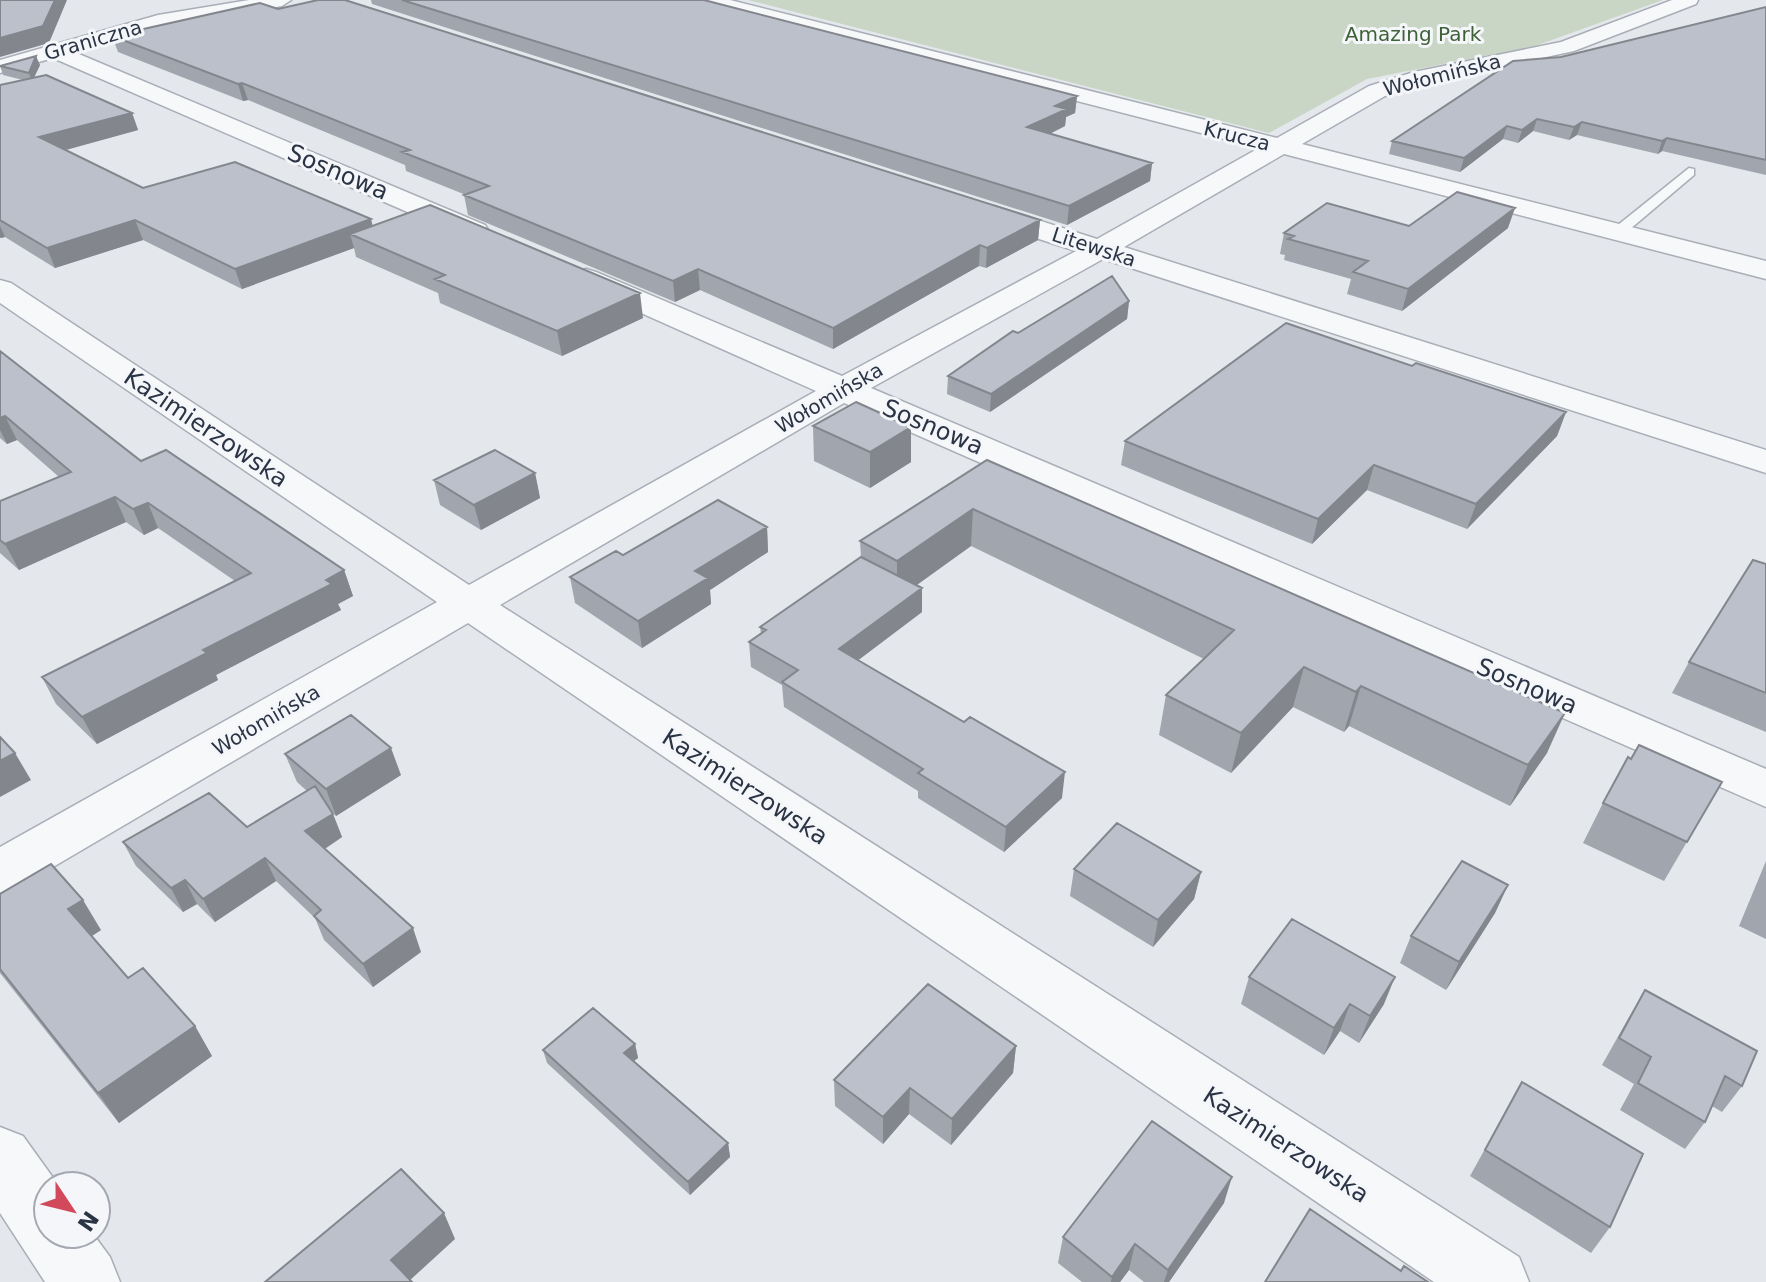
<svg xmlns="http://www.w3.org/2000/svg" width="1766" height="1282" viewBox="0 0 1766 1282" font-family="'DejaVu Sans',sans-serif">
	<rect width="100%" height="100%" fill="#e4e7ec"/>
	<path fill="#c9d6c5" d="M748,0H1663L1535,46L1367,79L1269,133Z"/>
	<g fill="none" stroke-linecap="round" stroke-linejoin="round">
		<defs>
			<path id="lane" d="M1689,168L1694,169V175L1623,235H1613V229Z"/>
			<path id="street" d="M249,0H291L282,6L161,26L74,52L485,225L489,231L485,237L475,239L465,237L53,58L0,73V60L158,15Z
				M699,0H730L1277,138L1369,86L1414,72L1561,42L1672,0H1698L1696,4L1574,51L1419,84L1385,96L1302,144L1766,261V279L1284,154L1124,247L1766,450V473L1103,259L871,388L1766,769V807L844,403L500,605L1519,1257L1529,1282H1434L468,623L19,887L0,893V847L437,602L0,303V280L11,283L469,585L816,391L576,284L571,278L576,272L586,269L596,272L842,376L1076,251L974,218L970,212L974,206H994L1097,239L1259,148L701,4Z
				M0,1127L23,1136L59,1186H48V1234H93L110,1257L120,1282H45L0,1213Z"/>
		</defs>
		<use href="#lane" stroke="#a9aeb7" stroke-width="3"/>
		<use href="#street" stroke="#a9aeb7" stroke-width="3"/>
		<use href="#lane" fill="#f7f8fa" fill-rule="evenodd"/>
		<use href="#street" fill="#f7f8fa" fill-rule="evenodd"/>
	</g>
	<path fill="#a1a5ae" d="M371,0H704L1077,96L1075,113L1066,117L1065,126L1050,134L1152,163L1150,181L1067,225L372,4Z
		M1766,7V175L1662,151L1658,154L1577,135L1569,140L1533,131L1518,143L1503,139L1460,172L1389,154L1392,141L1561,57Z
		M278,9L1040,220L1038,240L986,268L979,266L833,349L700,290L675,302L468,215L464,195H466L406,171L405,165L248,100L243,101L118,52L112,36Z
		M40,65L34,77L132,113L138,130L66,150L143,188L373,226L643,318L562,356L440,303L438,293L356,257L354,248L242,289L143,240L55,268L5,237L0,238V85L23,80L3,75L0,66Z
		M1409,226L1508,228L1402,311L1347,294L1351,279L1284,260L1285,255L1280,254L1284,233Z
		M1129,301L1127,319L990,412L947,394L948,376L1018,333Z
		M0,351L141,461L344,570L353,596L338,604L341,610L216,675L218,680L97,744L56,704L42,677L235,581L158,528L144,535L126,522L19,570L0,553V501L59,477L17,440L7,444L0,438Z
		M1412,366L1566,412L1557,436L1467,529L1367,490L1312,544L1121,465L1125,441Z
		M813,426L911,462L870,488L814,461Z
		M987,460L1547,753L1510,806L1349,726L1344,732L1293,707L1231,773L1159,735L1166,695L1204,659L971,546L917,585L922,588V612L858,660L1062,798L1004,852L918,798V791L784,707L782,685L751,667L749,642L761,633L760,627L861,557L860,541Z
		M535,473L540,498L481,530L440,505L434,480Z
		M767,527L768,552L710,590L711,604L642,648L575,603L570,577L623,555Z
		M1766,564V732L1672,693L1689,662Z
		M285,754L401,775L336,816L332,812L342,837L325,849L421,952L373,987L324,940L315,918L276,881L215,922L197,904L183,912L136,866L123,842L247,827L307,791L297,782Z
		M1631,759L1722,782L1664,881L1583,843L1603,803Z
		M1766,861V939L1739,926Z
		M1074,869L1201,872L1194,899L1153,947L1070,896Z
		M1508,885L1495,913L1446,990L1400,963L1411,936Z
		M0,894L101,930L92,936L128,978L195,1026L212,1056L119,1123L0,973Z
		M1249,977L1384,1004L1359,1043L1340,1031L1324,1055L1241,1004Z
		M1645,990L1742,1086L1722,1112L1712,1106L1705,1122L1685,1149L1620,1110L1634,1084L1602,1065L1629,1017Z
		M635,1044L638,1058L634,1061L728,1143L730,1157L690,1195L547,1063L543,1050Z
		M1016,1046L1013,1073L951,1145L909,1114L883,1144L835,1106L834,1080Z
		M1522,1082L1610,1227L1591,1253L1470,1176Z
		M1224,1203L1169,1282H1144L1129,1270L1120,1282H1082L1058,1263L1063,1237Z"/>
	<path fill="#83868d" d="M55,0H67L49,43L0,57V38Z
		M36,56L40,65L32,82L29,73Z
		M242,83L248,100L243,101L238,84Z
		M1077,96L1075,113L1066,117L1065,126L1026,145L1027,127L1055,106Z
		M132,113L138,130L47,155L39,137Z
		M1537,119L1533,131L1518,143L1522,130Z
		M1582,122L1577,135L1569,140L1574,127Z
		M1507,126L1503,139L1460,172L1464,158Z
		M1667,138L1662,151L1658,154L1662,141Z
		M1152,163L1150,181L1067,225L1069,206Z
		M1515,208L1508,228L1402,311L1408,289Z
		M371,219L376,239L350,234L354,248L242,289L235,269Z
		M135,220L143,240L55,268L47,248Z
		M1040,220L1038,240L986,268L987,248Z
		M0,226L5,237L1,238L0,237Z
		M980,245L979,266L833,349V328Z
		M698,269L700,290L675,302L673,281Z
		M640,293L643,318L562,356L557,331Z
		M1129,301L1127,319L990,412L991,394Z
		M1566,412L1557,436L1467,529L1476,504Z
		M5,416L17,440L7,444L0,430V418Z
		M911,427V462L870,488V452Z
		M1374,465L1367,490L1312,544L1318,519Z
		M535,473L540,498L481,530L474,505Z
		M115,497L126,522L19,570L5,544Z
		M148,503L158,528L144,535L133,509Z
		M973,509L971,546L897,599V561Z
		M767,527L768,552L710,590L711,604L642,648L638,621L695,571Z
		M344,570L353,596L338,604L341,610L216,675L218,680L97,744L82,717Z
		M922,588V612L840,674L839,649Z
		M1304,667L1293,707L1231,773L1241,733Z
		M1361,686L1349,726L1344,732L1356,692Z
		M1565,713L1547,753L1510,806L1528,765Z
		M391,748L401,775L336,816L326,789Z
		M15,753L31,780L0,797V761Z
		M1065,772L1062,798L1004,852L1006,827Z
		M333,814L342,837L315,855L305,831Z
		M265,858L276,881L215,922L203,899Z
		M1201,872L1194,899L1153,947L1158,920Z
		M185,880L197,904L183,912L171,888Z
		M1508,885L1495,913L1446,990L1459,962Z
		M83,900L101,930L87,939L68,909Z
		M413,928L421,952L373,987L363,964Z
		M1395,977L1384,1004L1359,1043L1370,1016Z
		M1350,1004L1340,1031L1324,1055L1334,1028Z
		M195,1026L212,1056L119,1123L98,1093Z
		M635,1044L638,1058L627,1066L624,1053Z
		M1016,1046L1013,1073L951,1145L952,1119Z
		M910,1088L909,1114L883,1144V1117Z
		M728,1143L730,1157L690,1195L688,1182Z
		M1232,1177L1224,1203L1169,1282H1164L1168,1270Z
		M444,1213L455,1239L408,1282L391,1260Z
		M1135,1244L1129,1270L1120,1282H1111L1112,1277Z"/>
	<path fill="#bbc0ca" stroke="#83868d" stroke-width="2" d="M0,0H55L43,26L0,38Z
		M318,0H345L1040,220L987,248L980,245L833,328L698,269L673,281L464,195L489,186L402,152L410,150L242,83L238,84L112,36L260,3L278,9Z
		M402,0H704L1077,96L1055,106L1067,109L1027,127L1152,163L1069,206Z
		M1766,7V160L1667,138L1662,141L1582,122L1574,127L1537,119L1522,130L1507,126L1464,158L1392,141L1513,61L1561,57Z
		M36,56L29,73L0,66Z
		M46,75L132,113L39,137L143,188L235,162L371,219L235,269L135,220L47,248L0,220V85Z
		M1457,192L1515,208L1408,289L1353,272L1368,261L1288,239L1294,236L1284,233L1327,203L1409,226Z
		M430,205L640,293L557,331L435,279L445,275L350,234Z
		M1112,276L1129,301L991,394L948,376L1013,331L1018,333Z
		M1286,323L1412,366L1416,363L1566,412L1476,504L1374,465L1318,519L1125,441Z
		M0,351L141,461L166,450L344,570L326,580L332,584L203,650L207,653L82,717L42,677L251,573L148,503L133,509L115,497L5,544L0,540V501L71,472L5,416L0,418Z
		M856,402L911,427L870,452L813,426Z
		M495,450L535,473L474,505L434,480Z
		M987,460L1565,713L1528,765L1361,686L1356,692L1304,667L1241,733L1166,695L1234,630L973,509L897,561L860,541Z
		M718,500L767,527L695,571L708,578L638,621L570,577L616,551L623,555Z
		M861,557L922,588L839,649L964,722L970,717L1065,772L1006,827L918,773L923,769L782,682L798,670L749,642L766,630L760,627Z
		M1753,560L1766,564V693L1689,662Z
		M351,715L391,748L326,789L285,754Z
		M0,737L15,753L0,761Z
		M1639,745L1722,782L1687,842L1603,803L1628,757L1631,759Z
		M315,786L333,814L305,831L413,928L363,964L314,916L321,910L265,858L203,899L185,880L171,888L123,842L209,793L247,827Z
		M1117,823L1201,872L1158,920L1074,869Z
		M1462,861L1508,885L1459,962L1411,936Z
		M51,864L83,900L68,909L128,978L143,968L195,1026L98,1093L0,969V894Z
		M1292,919L1395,977L1370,1016L1350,1004L1334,1028L1249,977Z
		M928,984L1016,1046L952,1119L910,1088L883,1117L834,1080Z
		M1645,990L1757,1051L1742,1086L1725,1076L1705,1122L1638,1083L1651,1057L1619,1038Z
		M593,1008L635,1044L624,1053L728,1143L688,1182L543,1050Z
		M1522,1082L1643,1154L1610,1227L1485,1150Z
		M1152,1121L1232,1177L1168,1270L1135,1244L1112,1277L1063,1237Z
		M401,1169L444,1213L391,1260L412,1282H265Z
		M1310,1209L1401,1271L1404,1266L1428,1282H1265Z"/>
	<g text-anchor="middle" stroke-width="6" stroke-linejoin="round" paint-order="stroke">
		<g font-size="20" fill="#3f6138" stroke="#f4f6f9">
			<text x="1413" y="41">Amazing Park</text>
		</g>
		<g font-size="20" fill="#2b3445" stroke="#f4f6f9">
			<text transform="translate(93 40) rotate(-16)" y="7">Graniczna</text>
			<text transform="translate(1442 75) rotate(-14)" y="7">Wołomińska</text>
			<text transform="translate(1237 136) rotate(14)" y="7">Krucza</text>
			<text transform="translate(1094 247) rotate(18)" y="7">Litewska</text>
			<text transform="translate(829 398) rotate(-30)" y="7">Wołomińska</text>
			<text transform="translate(266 720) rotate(-30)" y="7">Wołomińska</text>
		</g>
		<g font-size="24" fill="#2b3445" stroke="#f4f6f9">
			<text transform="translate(338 172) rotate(23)" y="8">Sosnowa</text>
			<text transform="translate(933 427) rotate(23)" y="8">Sosnowa</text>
			<text transform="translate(206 428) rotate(34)" y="8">Kazimierzowska</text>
			<text transform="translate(1527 686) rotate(23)" y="8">Sosnowa</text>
			<text transform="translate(745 787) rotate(33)" y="8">Kazimierzowska</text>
			<text transform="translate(1286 1145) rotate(33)" y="8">Kazimierzowska</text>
		</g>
	</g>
	<g transform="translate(72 1210) rotate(125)"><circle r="38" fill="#f4f6f9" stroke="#a4a8b1" stroke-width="2"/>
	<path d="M0-6L14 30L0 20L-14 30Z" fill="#d1495b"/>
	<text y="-12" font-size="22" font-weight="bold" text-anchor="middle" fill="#2b3445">N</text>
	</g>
</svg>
